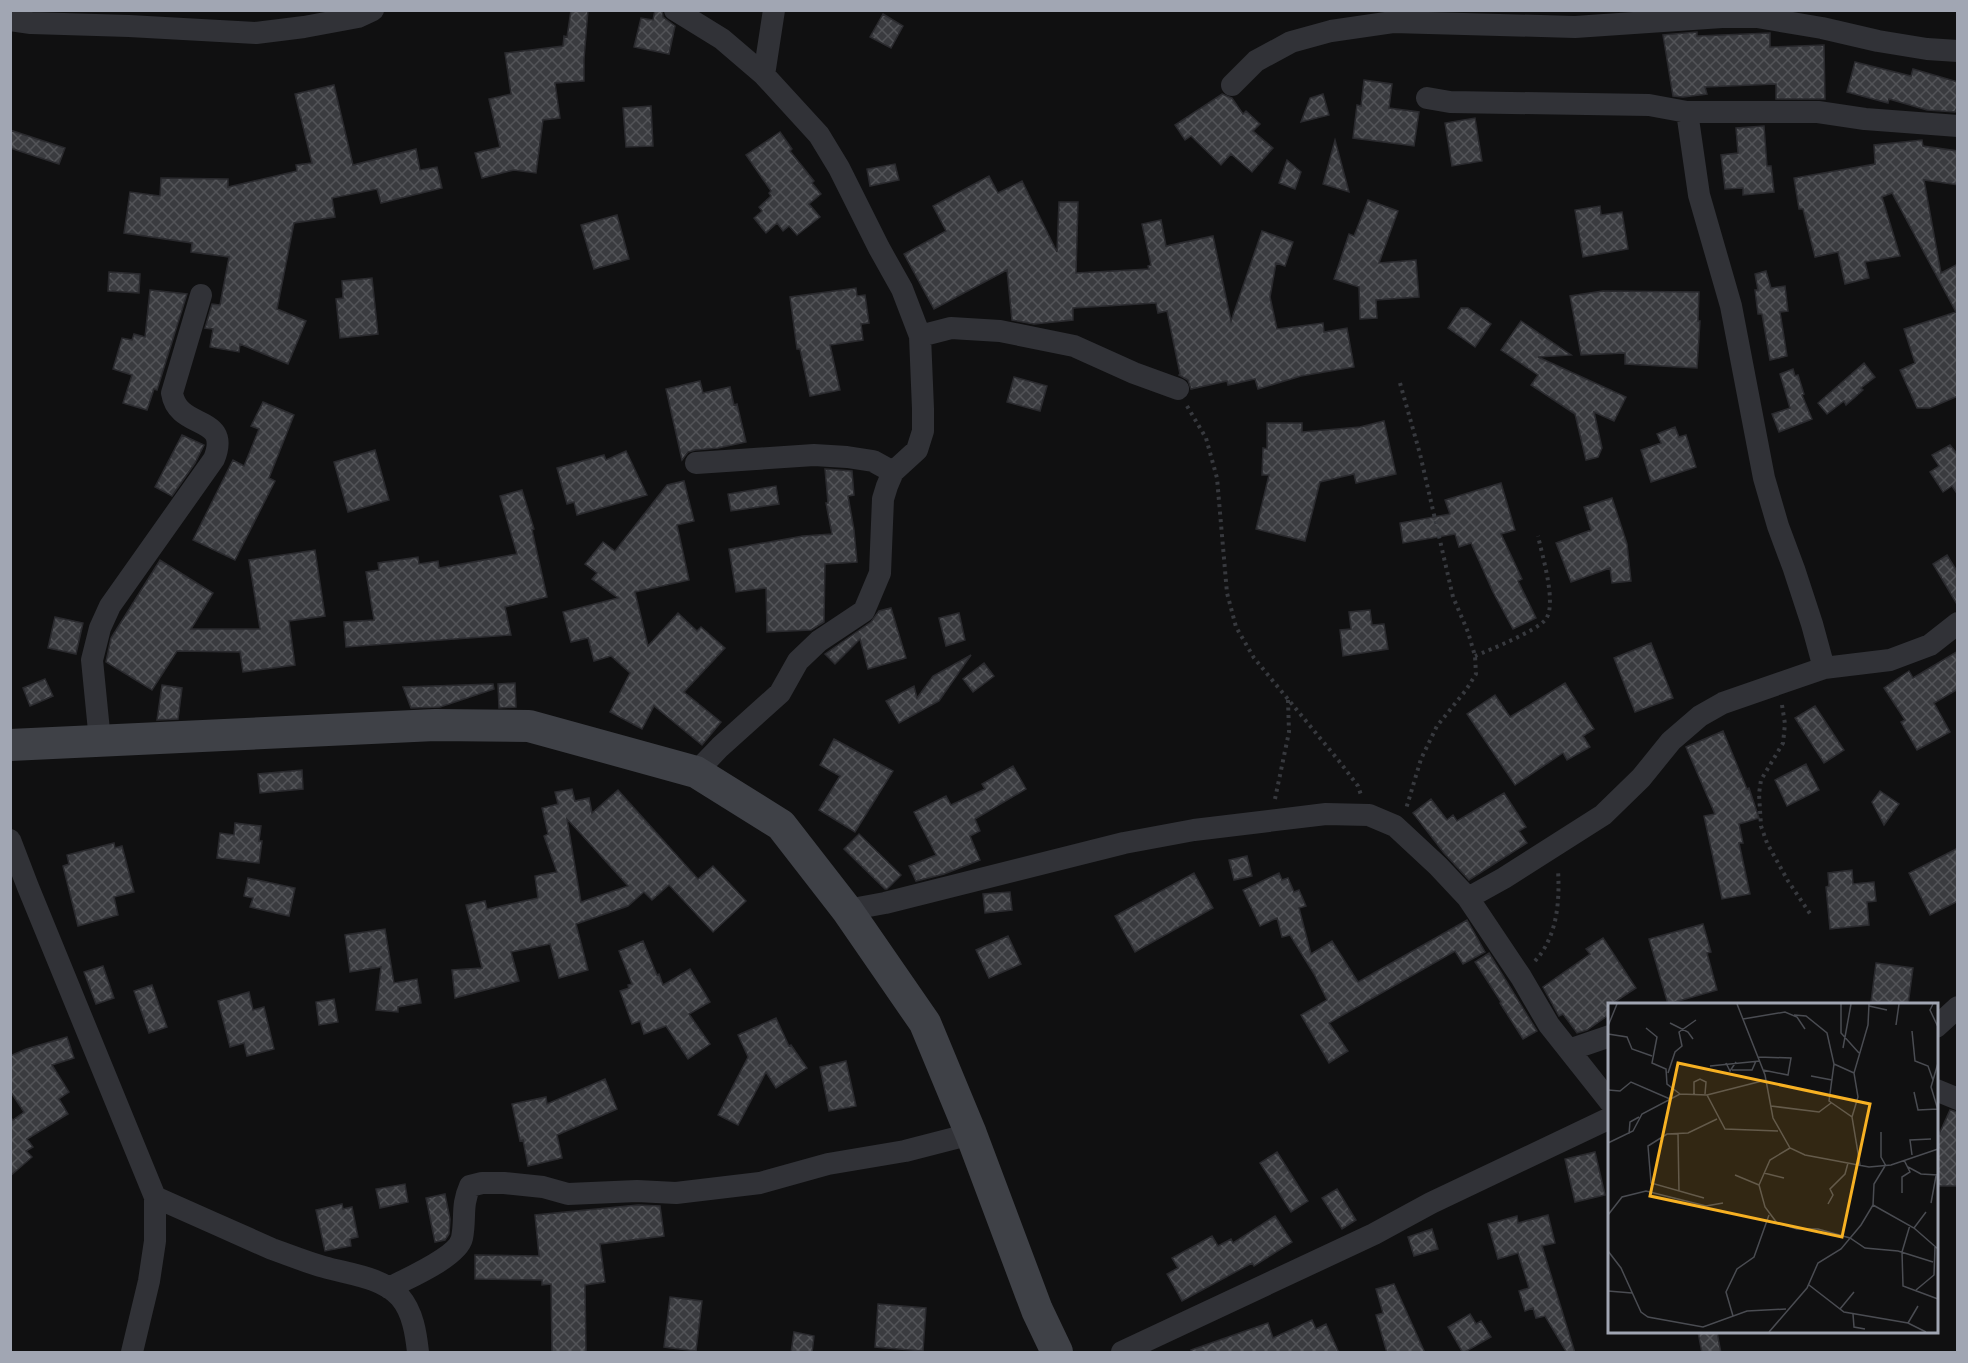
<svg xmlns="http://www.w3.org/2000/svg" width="1968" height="1363" viewBox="0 0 1968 1363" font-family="'PT Sans Narrow',sans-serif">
	<defs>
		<pattern id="building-cross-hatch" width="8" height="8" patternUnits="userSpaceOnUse" patternTransform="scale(1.5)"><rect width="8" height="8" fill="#3a3b3f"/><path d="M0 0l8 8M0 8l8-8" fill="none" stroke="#535458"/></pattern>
	</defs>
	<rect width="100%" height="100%" fill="#101011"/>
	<path fill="url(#building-cross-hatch)" stroke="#2a2a2e" stroke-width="1.5" fill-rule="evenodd" d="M571,10H588L584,59V81L555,83L560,118L543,120L536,173L514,170L482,178L475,153L500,147L489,99L511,94L505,53L563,46L564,36L567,37Z
		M655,10H662L663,17L675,26L669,54L634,47L641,18L653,20Z
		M883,14L903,26L891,48L870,37Z
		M1697,32V36L1770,33V47L1824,45L1825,99H1776V84L1705,87L1707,94L1683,97L1673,96L1663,35Z
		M1855,62L1911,76L1913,69L1958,82V105L1955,112L1927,110L1889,99L1888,103L1847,92Z
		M1364,80L1392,84L1389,108L1419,112L1414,146L1353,138L1357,105L1361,106Z
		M334,85L353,165L416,149L420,170L437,167L442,188L381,203L377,189L332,198L335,217L294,223L277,309L306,321L288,364L240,344L239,352L210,347L213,329L205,328L212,304L220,305L229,257L191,252L192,243L124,233L130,192L160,196L161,178L228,179V187L297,171L296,165L312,163L295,94Z
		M1222,94L1232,98L1243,114L1246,111L1260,124L1253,131L1273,148L1252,172L1231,154L1221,165L1191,136L1185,140L1175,125Z
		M1323,94L1329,115L1301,122L1310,98Z
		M651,106L653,146L626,147L623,108Z
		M1475,118L1482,161L1452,166L1445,123Z
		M1764,126L1767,166H1771L1774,192L1743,195V188L1725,189L1721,155L1738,153L1736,128Z
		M10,130L65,148L59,164L10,148Z
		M780,132L792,149L790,151L814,181L812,183L821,194L809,204L820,217L797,235L789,226L783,231L777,223L766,233L754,218L762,211L759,207L771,196L769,193L771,191L746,155Z
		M1335,140L1349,192L1323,184Z
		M1922,140L1923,146L1958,151V185L1924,180L1941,273L1958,264V396L1930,408H1917L1900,370L1915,363L1904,329L1956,312L1892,193L1882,197L1900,256L1865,262L1869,278L1845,284L1838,252L1815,257L1803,209H1799L1794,178L1875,164L1874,145Z
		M1287,160L1301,172L1295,189L1279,183Z
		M895,164L899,180L870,186L867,169Z
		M989,176L998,193L1022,181L1057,252L1059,202H1078L1076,273L1149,269L1148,266L1151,265L1142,224L1161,220L1166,246L1213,236L1231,321L1262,231L1293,242L1285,266L1276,263L1270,297L1277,329L1323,323L1324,332L1347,328L1354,367L1301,376L1258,389L1255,379L1228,385L1227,381L1191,389L1188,380L1179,375L1180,374L1167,311L1158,313L1156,303L1073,308V320L1034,324L1012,320L1007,270L934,309L904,254L946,231L933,206Z
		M1368,200L1398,211L1379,263L1416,260L1419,297L1376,300L1377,318L1360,319L1359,287L1334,279L1349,234L1354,236Z
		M1600,206L1601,215L1622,212L1628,249L1583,257L1575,210Z
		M617,215L629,259L594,269L581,225Z
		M1766,271L1771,288L1785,286L1788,311L1780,312L1787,356L1770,360L1762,314H1758L1755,290H1758L1755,274Z
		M109,272L140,274L139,293L108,291Z
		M372,278L378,334L340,338L336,299L343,298L342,281Z
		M856,288L857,296L865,295L869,323L861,324L863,340L830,345L840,390L810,396L800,349H797L790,297Z
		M150,290L187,294L157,390L154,389L147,410L123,403L132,375L113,369L122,338L132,340L134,334L145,337Z
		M1603,291L1699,292L1698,321H1700L1697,368L1625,364V353L1581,355L1570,296Z
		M1461,308H1468L1491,324L1475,347L1448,328Z
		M1521,321L1571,355L1538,357L1626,397L1614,421L1594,412L1602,448L1598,457L1586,460L1575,414L1531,385L1538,375L1501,350Z
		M1864,363L1875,377L1861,388L1863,390L1846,405L1844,401L1827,414L1818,403Z
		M1793,369L1795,376L1798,375L1804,394L1802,395L1812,419L1779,432L1772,414L1790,408L1780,374Z
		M1014,377L1047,386L1040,411L1007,402Z
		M700,381L703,393L730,387L734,405L737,404L746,442L718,448L695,450L688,452L682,460L666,389Z
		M263,402L294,415L269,478L275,481L235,560L193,540L233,460L244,466L259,429L251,426Z
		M1384,421L1396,474L1356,483L1354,474L1320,482L1305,541L1256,529L1269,475H1262L1263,448L1267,449V423H1302V432L1360,427Z
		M1675,427L1679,437L1686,435L1696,467L1651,482L1641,450L1661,443L1657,434Z
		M182,435L204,445L195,463L172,496L155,487Z
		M1950,445L1958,455V495L1952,486L1943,492L1930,472L1939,466L1932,455Z
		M375,450L389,500L348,512L334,462Z
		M626,451L647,495L577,515L574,502L567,504L557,468L604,455L606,460Z
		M825,469L852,471L854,495L848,496L854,530L857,562L825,564L824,622L811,630L767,632L766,588L736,592L729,549L803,536L832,534L826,503H828Z
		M684,481L694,521L677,525L689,580L635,592L648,646L678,613L697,631L701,627L725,648L684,692L721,722L702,745L654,706L642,729L610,712L630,673L611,656L594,661L588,638L571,642L563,612L618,598L592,579L597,573L585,564L603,542L615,551L667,485Z
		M1501,483L1515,530L1501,534L1522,579L1518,581L1536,618L1513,629L1493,592L1471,543L1459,547L1455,534L1403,543L1400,523L1450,514L1445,500Z
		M776,486L779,504L731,511L728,494Z
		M522,490L534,529L532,530L547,597L505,607L511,635L346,647L344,622L374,620L366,572L379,570L378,563L418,557L419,564L438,561L439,568L517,554L500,496Z
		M1612,498L1627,544L1631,581L1612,583L1610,568L1571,582L1556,543L1591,530L1584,507Z
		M315,550L325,616L289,621L295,665L243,672L240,652L177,651L152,690L106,662L111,638L160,560L213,593L191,629H260L249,560Z
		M1947,555L1958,573V606L1933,564Z
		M891,608L906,658L868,669L860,639L835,664L825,654L871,622L879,611Z
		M1370,610L1372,625L1384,624L1388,649L1343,656L1340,630L1351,629L1349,612Z
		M959,613L965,640L946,646L939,618Z
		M55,617L83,623L76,654L48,648Z
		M1651,643L1673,698L1635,712L1614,658Z
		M1958,651V689L1934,703L1950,732L1917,750L1901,722L1905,720L1884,688L1909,671L1913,678Z
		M971,655L939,701L899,723L886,701L914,686L917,698L933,676Z
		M984,663L994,676L973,692L963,679Z
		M45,679L53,696L30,706L23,688Z
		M515,683L516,707L499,708L498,684Z
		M1565,683L1594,729L1583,736L1590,747L1567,760L1563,753L1515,785L1467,714L1495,695L1510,717Z
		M493,684L494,689L440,707L411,708L403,687Z
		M162,685L182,688L178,719L157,720Z
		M1815,706L1844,750L1824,763L1795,718Z
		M1723,731L1747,789L1749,788L1759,818L1739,824L1743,843H1739L1750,894L1722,899L1704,816L1715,814L1686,747Z
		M834,739L893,771L855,832L819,810L840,776L820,765Z
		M1806,764L1819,790L1787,806L1775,780Z
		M1013,766L1026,789L975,819L980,831L970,836L980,860L944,874L916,881L909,866L936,855L914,812L946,796L951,805L985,789L982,784Z
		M302,770L303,789L260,793L258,774Z
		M572,789L575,801L589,798L592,813L618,790L698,879L713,866L746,901L713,932L669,885L652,900L644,892L628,906L576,924L588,970L559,978L550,944L511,952L519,981L455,998L452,970L482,968L466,905L485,901L487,909L538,898L535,876L557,872L544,836L548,834L542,808L558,804L555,792ZM567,819L582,835L628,886L581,902Z
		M1880,791L1899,804L1884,825L1872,802Z
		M1504,793L1526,827L1519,831L1527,843L1469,880L1444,853L1413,813L1431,799L1447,820L1453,815L1457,821Z
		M235,823L261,826L259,841H262L259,863L217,858L220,833L234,835Z
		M859,834L901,875L887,889H885L844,849Z
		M114,843L115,848L122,846L134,892L114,897L118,915L78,926L63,866L69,864L67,855Z
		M1958,848V901L1930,915L1909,873Z
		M1247,856L1252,876L1234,880L1229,860Z
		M1852,870L1853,884L1874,882L1876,901L1867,902L1869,925L1830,929L1826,887L1829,886L1828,873Z
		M1194,873L1213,908L1135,952L1115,916Z
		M1279,873L1282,880L1288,878L1294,892L1299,890L1306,906L1299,908L1311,954L1332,941L1358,982L1467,920L1485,952L1463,964L1455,951L1329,1023L1348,1051L1329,1063L1301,1015L1327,1000L1314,974L1290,935L1282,937L1277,918L1260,926L1243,890Z
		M248,878L295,888L289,916L250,907L253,898L244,896Z
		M1010,892L1012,910L985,913L983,894Z
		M1703,924L1711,952L1707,953L1717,990L1668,1004L1649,939Z
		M385,929L394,983L417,979L421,1003L398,1007V1012L376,1010L381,967L350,972L345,935Z
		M1008,936L1021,964L989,978L976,950Z
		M1603,938L1636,988L1610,1005V1014L1587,1030L1577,1033L1563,1014L1559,1016L1543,987L1590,954L1586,949Z
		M643,941L657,975L659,974L663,985L690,969L710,1002L689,1014L710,1044L688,1059L666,1026L644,1034L640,1021L632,1024L620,991L629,988L628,985L632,984L619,951Z
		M1489,953L1537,1031L1523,1039L1500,1003L1501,1002L1475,962Z
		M1876,963L1913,968L1908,1005L1871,1002Z
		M103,966L114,998L96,1004L84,972Z
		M152,985L167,1027L149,1033L134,991Z
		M249,992L253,1010L264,1007L274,1049L247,1056L244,1043L230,1047L218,1001Z
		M334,999L338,1022L319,1025L316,1002Z
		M776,1018L789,1046L791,1045L807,1068L776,1088L766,1072L738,1125L718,1115L748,1057L738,1035Z
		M67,1037L74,1058L52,1065L69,1092L59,1099L68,1114L27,1139L33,1147L26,1151L32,1157L10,1176V1117L13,1120L24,1112L10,1091V1056L26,1049Z
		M846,1061L856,1106L829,1111L820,1067Z
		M605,1079L617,1109L557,1135L562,1158L528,1166L523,1140L520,1141L512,1104L546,1097L547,1104Z
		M1950,1110L1958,1112V1186H1936V1141Z
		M1277,1152L1308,1201L1291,1212L1260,1163Z
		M1595,1152L1605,1195L1575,1202L1565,1159Z
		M405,1184L408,1202L380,1208L376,1189Z
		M1337,1189L1356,1220L1342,1229L1322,1198Z
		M445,1194L450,1219L449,1234L445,1240L435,1242L426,1198Z
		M342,1204L343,1209L352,1207L358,1237L350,1239L351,1246L325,1251L316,1210Z
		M638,1205L660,1206L664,1236L600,1244L605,1282L585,1285L586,1352L552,1353L551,1284L542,1285V1280L475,1279V1255L539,1256L535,1215Z
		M1548,1215L1555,1243L1542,1246L1575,1353H1567L1545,1316L1536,1318L1533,1308L1525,1311L1519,1291L1529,1288L1518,1253L1498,1259L1488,1224L1517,1216L1518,1223Z
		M1275,1216L1292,1242L1254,1266L1252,1263L1182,1301L1167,1274L1178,1268L1172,1258L1212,1236L1218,1246L1231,1239L1233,1243Z
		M1432,1229L1438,1249L1414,1256L1408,1237Z
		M1394,1284L1425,1353H1387L1376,1315L1383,1313L1376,1289Z
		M670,1297L702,1301L696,1351L664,1347Z
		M878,1304L926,1308L923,1351L875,1347Z
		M1470,1314L1476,1324L1481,1321L1491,1337L1463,1353L1448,1327Z
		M1312,1320L1316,1329L1326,1324L1339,1353H1192L1191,1350L1268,1323L1273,1338Z
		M794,1332L814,1336L812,1353H791Z
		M1698,1332H1717L1721,1353H1702Z"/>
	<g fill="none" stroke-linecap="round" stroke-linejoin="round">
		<path stroke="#37393e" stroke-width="4" stroke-dasharray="3 4.5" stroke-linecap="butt" d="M1400,383L1420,454L1453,597L1468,632L1475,656L1476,674L1466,690L1437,726L1421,759L1406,809
			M1187,406L1206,438L1217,478L1227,593L1236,627L1254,658L1339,761L1358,786L1361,795
			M1475,656C1489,650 1537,631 1546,619C1557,603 1542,555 1538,536
			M1782,705L1785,724L1783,743L1761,780L1759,794L1761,826L1767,843L1788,881L1811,915
			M1275,799L1289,732L1288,700
			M1535,961C1557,937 1560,902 1558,870"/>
		<path stroke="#313237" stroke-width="22" d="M675,10L722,39L764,75L819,135L839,168L879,248L902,289L920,336L923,409V431L917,450L893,472L887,486L883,499L880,573L864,611L819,641L798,661L780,693L720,747L696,772
			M10,20L31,23L129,26L256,33L304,27L358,17L373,10
			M764,75L774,10
			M1232,85L1256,61L1291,42L1331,31L1393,22L1575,27L1722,17H1757L1822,28L1878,41L1927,49L1958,51
			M1427,98L1450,102L1649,105L1687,112H1818L1865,119L1958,126
			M1687,112L1699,195L1731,306L1764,478L1778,526L1794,569L1812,624L1824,668
			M920,336L951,328L1000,331L1074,346L1134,373L1178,389
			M696,463L814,455L847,457L873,461L893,472
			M100,741L92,660L100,628L110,606L214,459C232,414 178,431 172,393L201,295
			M10,840L28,887L155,1197C194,1214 233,1232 272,1249C289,1255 306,1262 324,1267C348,1274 382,1277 400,1297C413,1312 416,1334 418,1352
			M1468,898L1504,878L1603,815L1641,778L1671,741L1700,716L1723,703L1824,668L1890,660L1930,645L1958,623
			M847,910L885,903L1124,843L1194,830L1326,814L1369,815L1395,826L1438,866L1468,898L1521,977L1549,1025L1610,1102
			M1936,1027L1958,1007
			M1569,1050L1610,1036
			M1936,1090L1958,1099
			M389,1288C406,1279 458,1257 462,1238C466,1218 461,1206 470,1186L482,1183H504L543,1187L568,1194L637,1191L676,1193L760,1183L828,1164L905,1151L971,1134
			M132,1352L149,1281L155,1241V1197
			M1122,1352L1374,1234L1431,1203L1610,1118"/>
		<path stroke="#3f4147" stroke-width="32" d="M10,745L435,725L529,726L696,772L781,825L847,910L925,1023L971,1134L1037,1310L1057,1352"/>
	</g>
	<g transform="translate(1608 1003)">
		<rect width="330" height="330" fill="#101011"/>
		<path fill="none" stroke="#4a4c52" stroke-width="1.5" d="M129,1L157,72L165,115L182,145L197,152L261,164L283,162L330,146M233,1V30L251,50M325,1L322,7L330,24M261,3L279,7M186,12L198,13L219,30L226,61L221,98L244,114L252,162M135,16L177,9L189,14L197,26M62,20L80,29L85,36M288,22L291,1M0,23L9,1M38,25L49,34L44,60L58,66L59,81L72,91M304,28L307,58L320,63L325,77M0,31L19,34L24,46L44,53M235,45L243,1M150,54L183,55L180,72L155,67M118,60L122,68L128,59M330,60L323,84L330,107M226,61L246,70M102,63L152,58M124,67H144L148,58M60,70L67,49L74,43L71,29L88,17M203,73L224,77M0,87L12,88L23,79L62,96M306,89L310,107L330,106M86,91V79L92,76L98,79L97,91M99,92L158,77M163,103L211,109L223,100M244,114L250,94L246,70L260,22L261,1M273,129V154L278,163M21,131L22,119L31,114M70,131L71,188M0,140L25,128L34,111L72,91L99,92L117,126L170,128M182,145L162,157L151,182L157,204L169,220L189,226H210L242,235L257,245L290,248L325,259M304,152L302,137L323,136M300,164L313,171L330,172M156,170L176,175M127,172L151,182M294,190V174L302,169L296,157M96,195L43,180L40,143L59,131L80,130L109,116M323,200L328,173M220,201L225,192L222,186L237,171L240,160M265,202L306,225L330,246M0,212L14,194L38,188L98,203L115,200M306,225L318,209M0,248L13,265L33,309L40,314L95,324L139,308L178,306M294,249L295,283L330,296M294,249L302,222M201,282L236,309L300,320L318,329M308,287L326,272L327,244M0,288L24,290M232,306L246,289M245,311L246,324L257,326M125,313L118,289L129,266L146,254L161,212M300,320L310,303M161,329L199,285L210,260L233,246L253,222L265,202L266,181L277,163"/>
		<path fill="#f7b123" fill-opacity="0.15" stroke="#f7b123" stroke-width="3" d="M70,60L262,101L234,234L42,193Z"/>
		<rect width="330" height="330" fill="none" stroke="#a1a6b3" stroke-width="3"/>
	</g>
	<rect width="1968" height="1363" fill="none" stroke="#a1a6b3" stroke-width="24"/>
</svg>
